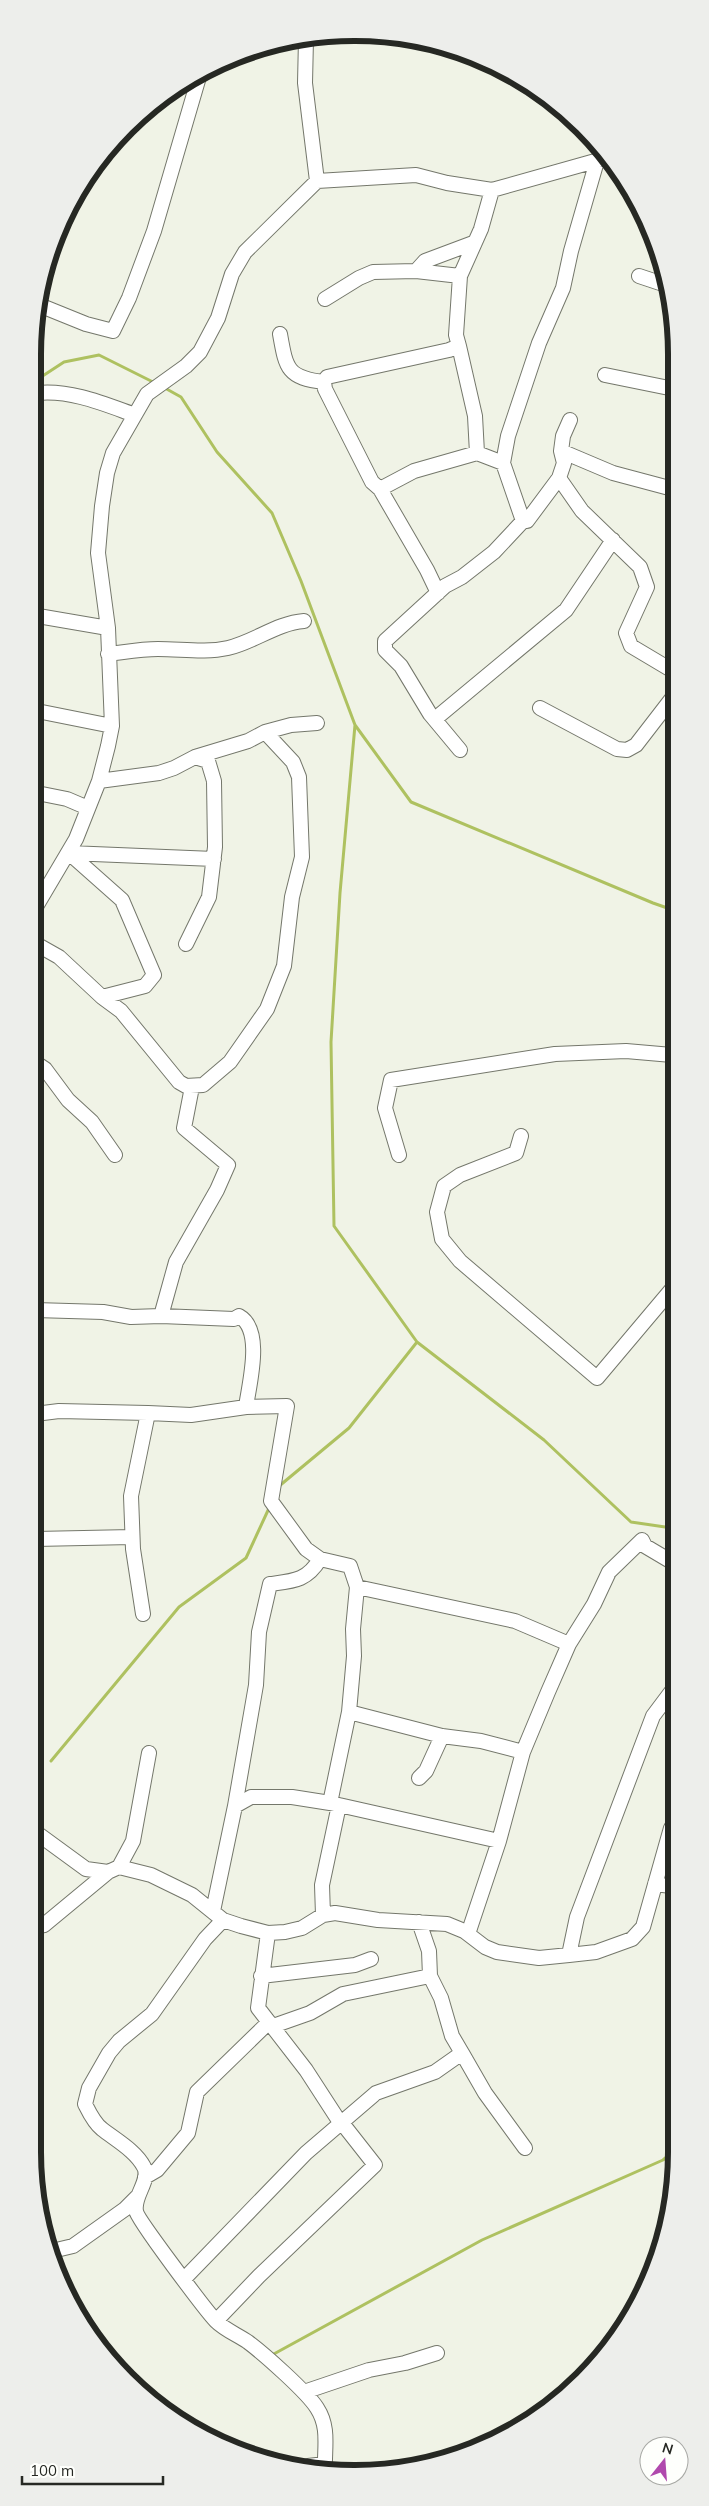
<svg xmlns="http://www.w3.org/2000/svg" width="709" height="2506" viewBox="0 0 709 2506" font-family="Mulish,sans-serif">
	<rect width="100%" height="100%" fill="#f0f3e6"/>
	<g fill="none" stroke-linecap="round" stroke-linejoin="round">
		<path stroke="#aec160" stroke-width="3" d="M38,379L64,362L99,355L155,383
			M163,387L181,397L217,452L272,513L301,581L355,725L411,802L653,903L673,910
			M355,725L340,893L331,1042L334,1226L417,1342L544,1440L631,1522L672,1528
			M278,1487L349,1428L417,1342
			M51,1761L179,1607L246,1558L270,1506
			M272,2355L482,2240L663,2160L670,2154"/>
		<defs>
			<path id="minor" d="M306,39L305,83L317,181
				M460,276L416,271L425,261L473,243
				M639,276L666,285
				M325,299L359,278L373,272L416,271
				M39,305L86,324L113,331L129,298L154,231L199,77
				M280,334C286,368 287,378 324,382
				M459,346L475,416L477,453L503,463
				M605,375L674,389
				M38,393C72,390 104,404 135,415
				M561,451L613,473L673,489
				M477,453L414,471L380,489L372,482L325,389L324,382L327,377L449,350L459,346L456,335L460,276L481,229L492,190
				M559,478L582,511L640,567L647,587L626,633L631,646L673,671
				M380,489L427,570L438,593
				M523,521L503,463L508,436L539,343L563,288L571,251L597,161
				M38,616L108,628
				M108,654C125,652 142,649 158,649C182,649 205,653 228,648C254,642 277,623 304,621
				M540,708L617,749L627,750L636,745L673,697
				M37,711L112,726
				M435,719L566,610L613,540
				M460,750L430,714L401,666L385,650V641L445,586L462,577L494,552L523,521H527L559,478L564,463L561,451L563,436L570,420
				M99,781L159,773L174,768L195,757L248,741L265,732L291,725L317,723
				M37,793L67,799L88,808
				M37,905L76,839L99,781L108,746L112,726L108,628L98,553L102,506L107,473L113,453L147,394L186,366L200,352L218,318L232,274L245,252L317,181L416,175L447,183L492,190L606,158
				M36,944L59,957L102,997L121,1011L179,1082L186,1086L203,1085L230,1062L267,1009L284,966L292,897L302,857L299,777L293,762L265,732
				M186,944L209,897L215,847L214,781L208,761L195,757
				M102,997L145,986L154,975L122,900L69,853L214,859
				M36,1063L45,1069L68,1100L92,1122L115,1155
				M521,1136L516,1153L460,1175L444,1186L437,1212L442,1239L460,1261L597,1378L672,1289
				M399,1155L385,1108L391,1080L555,1054L626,1051L672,1055
				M35,1310L103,1312L131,1317L161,1316L234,1319L239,1316C264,1330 249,1384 246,1407
				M161,1316L176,1262L217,1190L228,1165L184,1128L192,1087
				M148,1413L191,1415L246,1407L287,1406L271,1501L306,1549L320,1559L350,1566L357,1587L353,1629L354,1656L349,1712L330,1803
				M35,1414L59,1411L148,1413L131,1496L133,1549L143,1614
				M35,1539L132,1537
				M357,1587L515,1621L569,1644
				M349,1712L442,1736L481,1741L523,1752
				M419,1778L426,1771L442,1736
				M235,1806L256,1685L259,1632L270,1584C293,1581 307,1581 320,1559
				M34,1831L86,1869L108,1872L119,1867L151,1875L192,1895L223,1920L241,1926L268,1933L285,1932L302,1928L323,1915L335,1913L378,1920L447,1924L464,1931L485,1947L497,1952L539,1958L569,1955L577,1917L653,1716L671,1692
				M119,1867L133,1841L149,1753
				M655,1884L671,1886
				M213,1911L235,1806L251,1797H292L330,1803L499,1841
				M323,1915L322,1885L339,1805
				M33,1918L44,1925L108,1872
				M223,1920L205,1939L152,2014L119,2041L109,2053L89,2088L85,2104C89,2112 94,2123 102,2129C116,2140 136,2151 144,2167C151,2180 133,2196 136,2211C137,2219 207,2312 216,2321C225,2330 238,2335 248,2342C264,2354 307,2392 317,2408C330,2428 324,2448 325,2471
				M268,1933L258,2008L306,2070L341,2124
				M468,1934L499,1841L523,1752L548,1692L569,1644L594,1604L609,1572L642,1540L645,1546L672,1562
				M569,1955L596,1952L632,1939L643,1927L671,1828
				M261,1976L355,1965L371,1959
				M273,2026L310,2013L343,1994L430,1976
				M462,2053L485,2093L525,2148
				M145,2177L157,2170L188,2133L197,2092L269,2022
				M52,2251L73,2246L125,2209L137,2197
				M184,2279L306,2153L376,2093L435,2072L462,2053L452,2036L441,1998L430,1976L429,1951L419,1922
				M216,2321L259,2276L375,2165L342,2123
				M304,2392L369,2370L405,2363L437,2353
				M308,2466L325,2464"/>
		</defs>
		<use href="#minor" stroke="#74776b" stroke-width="16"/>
		<use href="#minor" stroke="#fff" stroke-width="14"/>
	</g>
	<path d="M0 0H709V2506H0ZM354 41H355A313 313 0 0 1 668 354V2152A313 313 0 0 1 355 2465H354A313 313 0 0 1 41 2152V354A313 313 0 0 1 354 41Z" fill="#edeeeb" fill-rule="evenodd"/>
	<path fill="none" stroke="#262823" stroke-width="6" d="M354 41H355A313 313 0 0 1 668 354V2152A313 313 0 0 1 355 2465H354A313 313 0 0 1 41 2152V354A313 313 0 0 1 354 41Z"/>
	<g transform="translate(664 2461) rotate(17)"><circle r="24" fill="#fefffc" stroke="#a8a9a5"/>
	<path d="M0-4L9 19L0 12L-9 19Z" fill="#b049ad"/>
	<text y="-8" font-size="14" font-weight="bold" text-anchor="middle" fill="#262823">N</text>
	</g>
	<path d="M22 2476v8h141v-8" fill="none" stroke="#262823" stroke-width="2.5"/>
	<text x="30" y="2476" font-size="15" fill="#262823" stroke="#fefffc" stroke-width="4" paint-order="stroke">100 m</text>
</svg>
